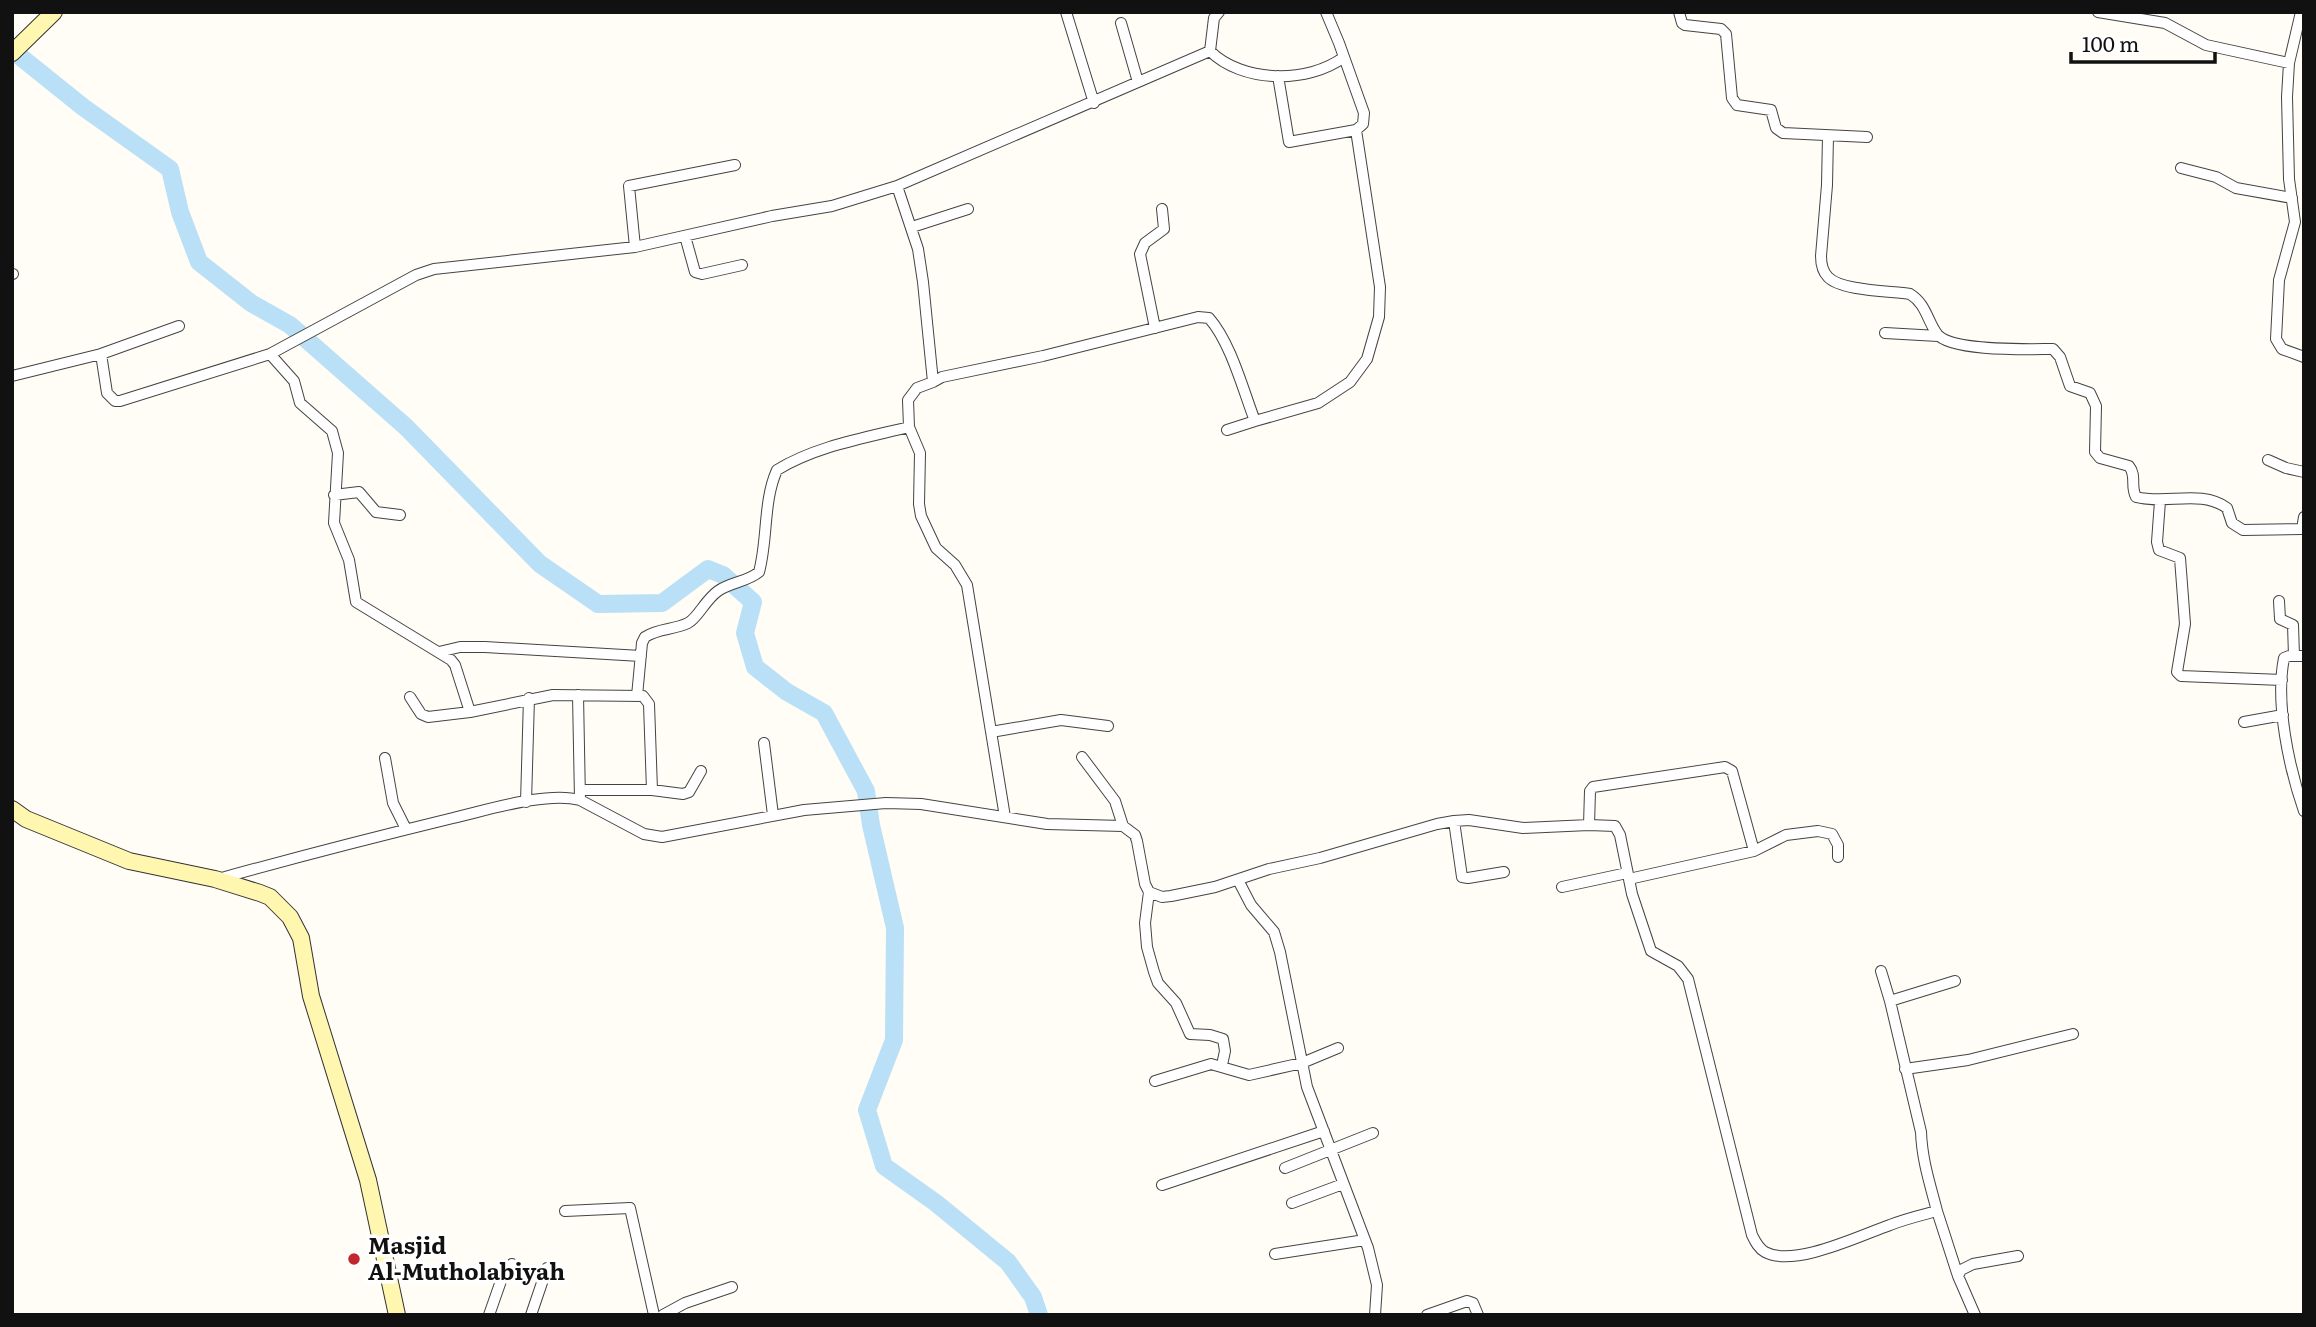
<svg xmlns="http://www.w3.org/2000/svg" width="2316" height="1327" viewBox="0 0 2316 1327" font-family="Literata,serif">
	<rect width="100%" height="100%" fill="#fffdf5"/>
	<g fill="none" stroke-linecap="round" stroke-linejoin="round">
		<path stroke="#b9e0f7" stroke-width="18" d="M12,50L83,107L170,169L180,212L199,262L251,303L290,325L406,427L540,564L598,604L662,603L708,569L723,575L753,602L745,633L755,667L787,692L824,713L866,791L871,825L895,928L894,1040L867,1110L884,1166L936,1203L1008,1262L1033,1297L1039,1315"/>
		<defs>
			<path id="street" d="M1066,12L1094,103
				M1679,12L1682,23L1685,25L1721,29L1726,34L1732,98L1737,105L1771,110L1776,128L1783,133L1867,137
				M2098,12L2165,23L2206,45L2289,63
				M2301,12L2289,63L2287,97L2289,179L2295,222L2279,280L2276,339L2282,349L2304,357
				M1121,23L1138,82
				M1210,51C1242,83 1308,84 1344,57
				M1278,76L1289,142L1356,130L1363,124L1364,113L1339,43L1326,12
				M1828,136L1827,185L1821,256C1821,264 1822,271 1828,277C1841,291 1891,291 1910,294C1926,304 1927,320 1937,334C1951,352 2030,349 2053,349L2060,357L2070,386L2090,393L2096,406L2095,452L2100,458L2129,466C2137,476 2130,486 2136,497C2166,505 2201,489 2227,508L2232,523L2243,530L2302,529L2304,517
				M2181,168L2216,177L2236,188L2292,198
				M897,186L918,249L923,282L933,382L917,388L908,400L909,427L920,453L919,504L921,516L936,548L955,565L967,585L1005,817
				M912,227L968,209
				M685,236L695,272L702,274L742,265
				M635,247L629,186L735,165
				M12,274H13
				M1155,328L1140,254L1145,243L1164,229L1162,209
				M1885,333L1938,336
				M101,354L179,326
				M270,354L294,381L300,403L332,431L338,453L334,523L349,560L356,602L451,660L455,665L470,712L553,695L643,696L649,704L652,790L683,794L689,792L701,771
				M12,376L101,354L107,393L115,401H120L270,354L416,275L434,269L635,247L772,216L832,206L897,186L1210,51L1214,18L1219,12
				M933,382L942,377L1043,356L1198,317L1209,318C1231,343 1243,390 1255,421L1318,403L1350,382L1367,359L1379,317L1380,287L1356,130
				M1227,430L1255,421
				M2268,460L2286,468L2304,472
				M334,495L359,492L376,512L400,515
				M2160,501L2157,542L2159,550L2180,558L2185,624L2177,672L2181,676L2282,680
				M2279,601L2280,619L2293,625L2294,656
				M439,652L460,647H485L641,656
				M2304,656H2289L2284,658C2275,703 2289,768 2304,811
				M578,695L580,800
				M637,696L642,643L645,637C658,628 674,630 688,623C698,618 705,600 718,591C731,582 747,582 759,572C768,539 763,501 777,470C816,446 865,438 909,427
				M410,697L421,714L428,717L470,712
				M2244,722L2283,715
				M991,732L1061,720L1108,726
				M764,743L773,815
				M1082,757L1115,801L1123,826
				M385,758L393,803L406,829
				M580,790H652
				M526,802L529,698
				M1454,821L1462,877L1468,878L1504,872
				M1589,825L1590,791L1593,787L1725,767L1732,771L1754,851
				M218,879C297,857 375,837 453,818C488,810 547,791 580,800L644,834L662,837L804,810L886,803L921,804L1047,824L1123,826L1135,835L1137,841L1145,884L1149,892L1162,897L1171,896L1215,887L1269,869L1320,858L1437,824L1454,821L1469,820L1523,828L1589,825L1615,826L1620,835L1632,894L1651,951L1678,966L1688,979L1752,1235C1755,1241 1758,1248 1765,1252C1794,1268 1861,1235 1890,1225C1905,1219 1922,1215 1937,1211C1930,1184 1922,1160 1921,1132L1890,1001L1955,981
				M1629,879L1754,851L1786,835L1818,831L1832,834L1838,845V857
				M1238,880L1251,905L1274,932L1280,952L1307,1087L1368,1248L1377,1285L1375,1315
				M1562,887L1627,873
				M1149,892L1145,923L1147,947L1154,972L1158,983L1176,1003L1190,1034L1210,1035L1223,1039L1225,1051L1222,1065
				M1881,971L1890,1001
				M1905,1069L1968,1060L2073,1034
				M1155,1081L1211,1064L1249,1075L1302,1063L1338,1048
				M1285,1168L1373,1133
				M1162,1185L1324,1131
				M1292,1203L1343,1184
				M565,1211L630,1208L654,1315
				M1937,1211L1958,1276
				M1275,1254L1365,1240
				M489,1315L502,1278L512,1264
				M531,1315L547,1268
				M663,1315L685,1303L732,1287
				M1427,1315L1467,1301L1473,1303L1478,1315
				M1975,1315L1958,1276L1961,1270L1973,1264L2018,1256"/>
			<path id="secondary" d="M12,53L54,12
				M12,809L26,819L129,861L215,879L260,893L270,897L290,917L301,938L311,996L368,1180L397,1315"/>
		</defs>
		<use href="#street" stroke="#444" stroke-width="12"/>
		<use href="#secondary" stroke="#333" stroke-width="18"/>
		<use href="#street" stroke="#fff" stroke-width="10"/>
		<use href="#secondary" stroke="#fff6b0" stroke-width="16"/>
	</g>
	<circle fill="#c4262e" stroke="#fff" stroke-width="2.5" cx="354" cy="1259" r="7"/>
	<g text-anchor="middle" stroke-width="7" stroke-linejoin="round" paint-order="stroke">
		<g font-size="23" font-weight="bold" fill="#111" stroke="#fff" text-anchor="start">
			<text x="368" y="1254">Masjid<tspan x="368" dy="26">Al-Mutholabiyah</tspan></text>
		</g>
	</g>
	<rect width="2316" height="1327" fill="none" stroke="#111111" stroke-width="28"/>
	<path d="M2071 52v10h144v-10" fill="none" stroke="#111111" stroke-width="3.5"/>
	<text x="2082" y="52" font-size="21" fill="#111111" stroke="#ffffff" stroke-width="5" paint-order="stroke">100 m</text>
</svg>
